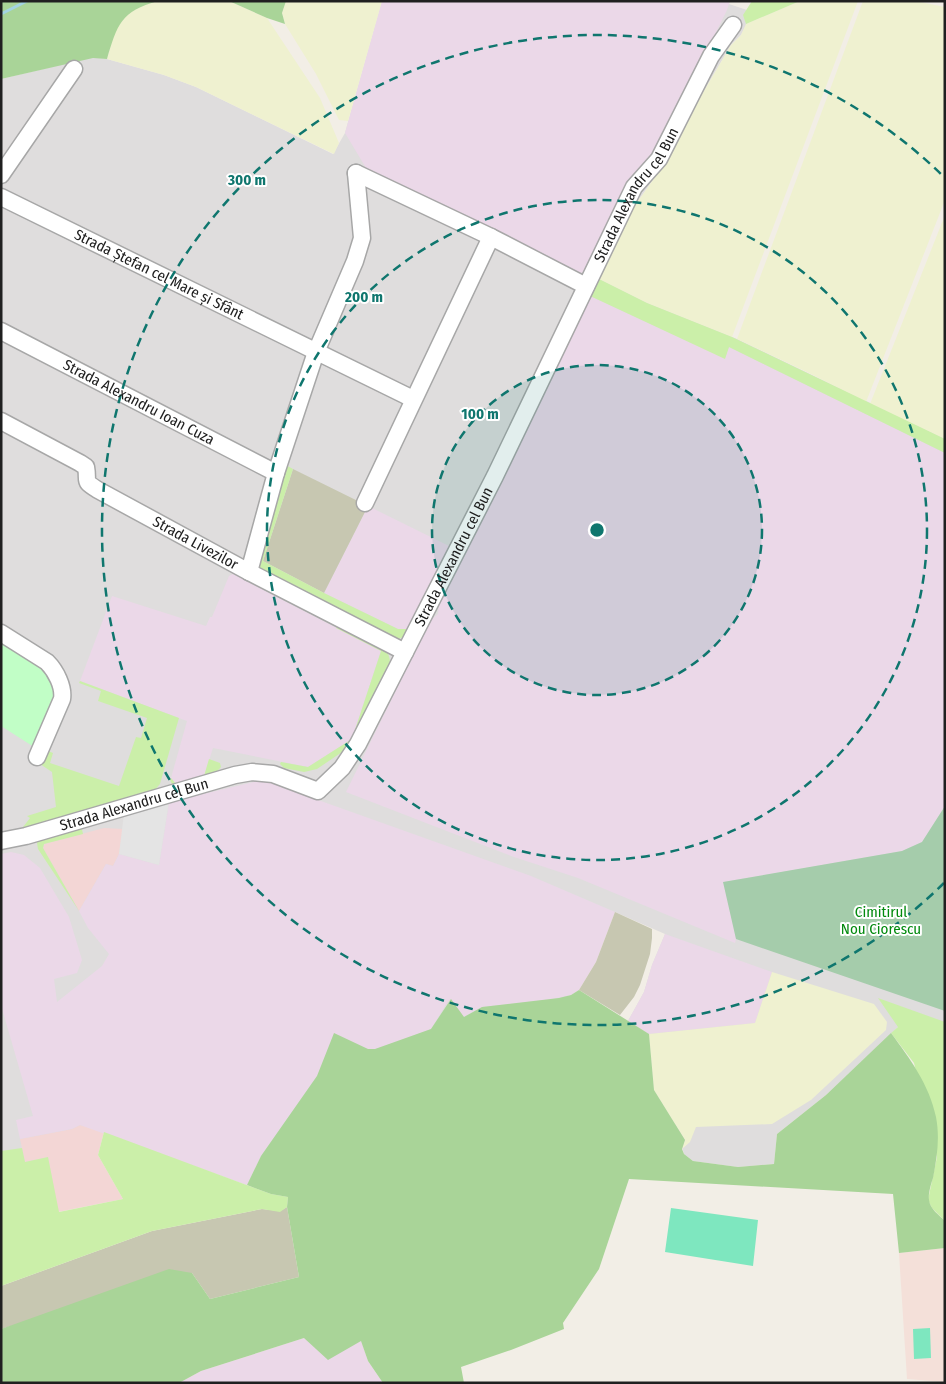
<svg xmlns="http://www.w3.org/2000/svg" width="946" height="1384" viewBox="0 0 946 1384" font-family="'Fira Sans Condensed',sans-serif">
	<rect width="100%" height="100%" fill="#f2eee6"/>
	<path fill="#dfdddd" d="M382,1H730L729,4L753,12L741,35L731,45L701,96L660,170L631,211L599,279L647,303L737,339L945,439V1080L898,1027L826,1095L777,1134L774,1164L738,1167L693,1161L684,1154L649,1034L628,1021L644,992L652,965L665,934L615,912L579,990L261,1156L247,1185L104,1132L1,1247V79L93,57L107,59L164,75L196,87L333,154L345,133Z"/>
	<path fill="#f3d6d5" d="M104,828L123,829L119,854L113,866L106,864L79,911L43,848L44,844Z
		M80,1125L104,1132L98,1155L123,1199L58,1212L48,1157L25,1162L20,1139L72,1129Z"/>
	<path fill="#ebd8e8" d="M382,1H730L727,10L654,158L633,174L586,271L576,275L369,173L345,133Z
		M588,295L725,358L729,347L945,453V806L922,842L902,851L724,882L736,939L735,943L578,878L514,857L346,792L430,621L438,614L439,603Z
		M368,506L451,547L409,629H398L324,593Z
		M233,574L381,651L352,739L308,767L213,748L204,776L176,784L171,778L187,721L80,681L112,596L206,626L210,617H212L229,576Z
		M262,780L531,876L615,912L596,962L579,990L571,995L547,1000L482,1007L463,1017L451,999L448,1001L431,1029L394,1043L375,1049H368L322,1066L317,1076L261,1156L247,1185L80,1125L72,1129L20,1139L16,1120L33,1116L1,1005V854L11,852L24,855L40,868L69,917L82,960L77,973L54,979L57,1002L102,966L109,954L88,928L79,911L106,864L113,866L119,854L159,865L169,802Z
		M665,934L772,972L755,1023L649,1034L628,1021L644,992L652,965Z
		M304,1338L361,1340L368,1361L383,1383H179L201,1371Z"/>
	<path fill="#f4e0d9" d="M945,1248V1382L907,1379L899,1253Z"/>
	<path fill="#c7c7b1" d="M293,469L368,506L324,593L263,561Z
		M615,912L652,929V938L650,954L640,985L634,997L620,1015L579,990L596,962Z
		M287,1207L299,1277L210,1299L192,1273L1,1329V1286L152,1231L262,1209L280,1211Z"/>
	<path fill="#eff1d0" d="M158,1H229L267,18L320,98L339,143L334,154L196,87L164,75L107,59L115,30L128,13L147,4Z
		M286,1H382L348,121L339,120L316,74L285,24L282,13Z
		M800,1H858L732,337L647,303L599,279L631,211L660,170L701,96L731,45L741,35L746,24Z
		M863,1H915L945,7V200L866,402L809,373L737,339Z
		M945,215V439L870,404Z
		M772,972L874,1004L887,1022L886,1030L811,1100L772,1124L696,1127L690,1142L682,1149L685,1140L654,1090L649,1034L755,1023Z"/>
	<path fill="#cbefa9" d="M752,1H800L746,24L743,15Z
		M599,279L647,303L732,337L945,439V453L729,347L725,359L588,295Z
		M284,464L293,469L263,561L324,593L398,629H409L403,637L396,640L263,576L257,563Z
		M340,624C356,632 391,641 390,663L359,735L348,748L317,769L304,772L284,768L280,764L281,762L308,767L352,739L381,651L336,628Z
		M80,681L179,718L160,784L152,793L24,832L23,827L30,818L27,816L56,807L52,772L40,764L46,750L53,753L50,763L119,786L136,737L141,738L147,718L98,701L101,691L79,683Z
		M209,759L220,763L221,767L213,776L173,786L170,780L171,778L176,784L204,776Z
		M81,825L83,834L44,844L43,848L79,911L38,849L37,843L40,837Z
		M878,998L945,1022V1221L932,1208L928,1200L937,1157L914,1063L891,1033L898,1027Z
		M104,1132L271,1194L288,1197L287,1207L280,1212L262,1209L152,1231L1,1286V1151L22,1148L25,1162L48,1157L59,1212L123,1199L98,1155Z"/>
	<path fill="#a9d498" d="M1,1H158C121,11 117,25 107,59L93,58L1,79Z
		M229,1H286L282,13L285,24L267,18Z
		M579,990L649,1034L654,1090L685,1140L682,1149L684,1154L693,1161L738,1167L774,1164L777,1134L826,1095L891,1033C910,1059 929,1084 936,1117C940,1138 937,1157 933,1178C931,1184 928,1194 929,1200C930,1209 939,1215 945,1221V1248L899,1253L893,1194L629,1179L599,1269L563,1323L564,1329L511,1350L461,1367L464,1383H383L368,1361L361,1341L328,1360L304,1338L201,1371L179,1383H1V1329L169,1269L192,1273L210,1299L299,1277L287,1207L288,1197L271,1194L247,1185L261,1156L317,1076L334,1033L368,1049H375L431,1029L451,999L464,1017L482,1007L559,998L571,995Z"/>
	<path fill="#a5ccab" d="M945,806V1011L736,939L723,882L902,851L922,842Z"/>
	<path fill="#c1fec6" d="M1,642L50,671L60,692L34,747L1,726Z"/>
	<path fill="#7ee7bf" d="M671,1208L758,1220L753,1266L665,1252Z
		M930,1328L931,1358L914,1359L913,1329Z"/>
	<path fill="#e4e4e4" d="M169,802L159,865L119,854L124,814Z"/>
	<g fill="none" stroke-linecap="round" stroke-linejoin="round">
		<path stroke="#a3d4e2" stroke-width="3" d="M1,14L27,1"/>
		<defs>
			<g id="minor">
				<path d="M356,173L491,237L586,286"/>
				<path d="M1,175L74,69"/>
				<path id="s1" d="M1,197L413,399"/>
				<path id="s2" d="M1,331L276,473"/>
				<path id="s3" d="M1,421L80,463L86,467C89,483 82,480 98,490L249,572L405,652"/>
				<path d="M365,503L491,237"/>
				<path d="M249,572L276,473L316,352L355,261L362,238L356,173"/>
				<path d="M1,633L47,662C56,671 64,687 62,699L37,757"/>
				<path id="s4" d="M1,841L26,836L235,775L252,772L273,774L318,791L342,768L358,744L495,476L634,187L659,159L711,56L733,25"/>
			</g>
		</defs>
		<use href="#minor" stroke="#a7a7a7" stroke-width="19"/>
		<use href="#minor" stroke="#fff" stroke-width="16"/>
	</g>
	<circle cx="597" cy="530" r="165" fill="#0f766e" fill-opacity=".12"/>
	<g fill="none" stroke="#0f766e" stroke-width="2.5" stroke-dasharray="9 6">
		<circle cx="597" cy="530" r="165"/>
		<circle cx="597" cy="530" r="330"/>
		<path d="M944 883A495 495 0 1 1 944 177"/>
	</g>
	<g text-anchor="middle" stroke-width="4" stroke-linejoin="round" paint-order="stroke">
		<g font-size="15" fill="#202020" stroke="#fff">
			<text dy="5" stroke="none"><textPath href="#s4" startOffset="1008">Strada Alexandru cel Bun</textPath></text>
			<text dy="5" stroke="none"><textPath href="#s1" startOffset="176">Strada Ștefan cel Mare și Sfânt</textPath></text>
			<text dy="5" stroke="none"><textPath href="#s2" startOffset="155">Strada Alexandru Ioan Cuza</textPath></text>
			<text dy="5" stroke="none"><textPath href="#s3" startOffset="236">Strada Livezilor</textPath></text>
			<text dy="5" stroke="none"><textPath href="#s4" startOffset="602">Strada Alexandru cel Bun</textPath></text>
			<text dy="5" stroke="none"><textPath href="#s4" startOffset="138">Strada Alexandru cel Bun</textPath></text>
		</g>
		<g font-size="15" fill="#028a0e" stroke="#fff">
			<text x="881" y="917">Cimitirul<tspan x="881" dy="17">Nou Ciorescu</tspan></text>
		</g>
	</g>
	<circle cx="597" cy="530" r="8" fill="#0f766e" stroke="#fff" stroke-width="2.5"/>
	<g font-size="15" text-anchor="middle" font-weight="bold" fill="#0f766e" stroke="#fff" stroke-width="4" stroke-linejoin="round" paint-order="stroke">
		<text x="247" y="185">300 m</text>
		<text x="364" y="302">200 m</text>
		<text x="480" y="419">100 m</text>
	</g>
	<rect width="946" height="1384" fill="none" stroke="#202020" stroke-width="5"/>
</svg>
